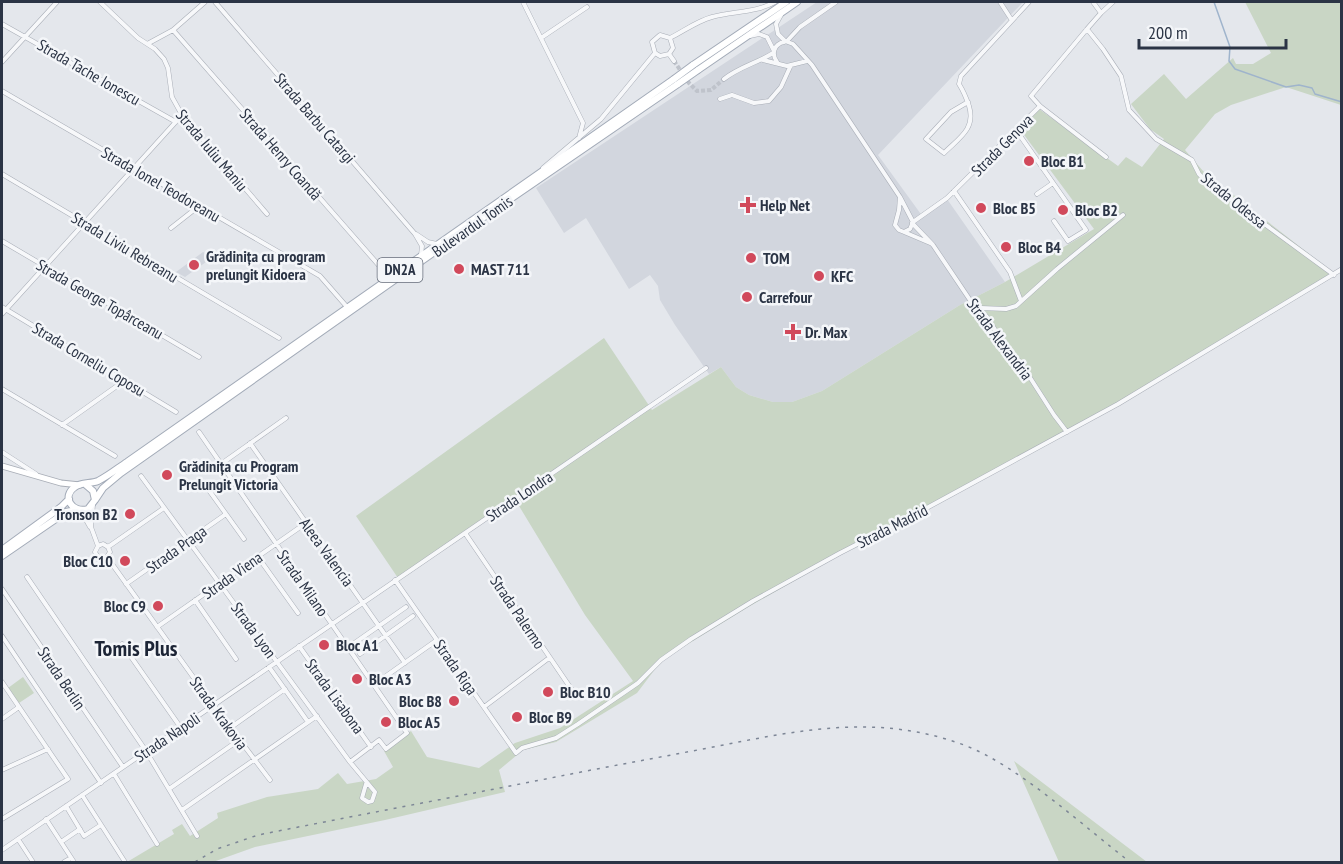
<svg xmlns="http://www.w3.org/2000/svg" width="1343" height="864" viewBox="0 0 1343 864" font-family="'PT Sans Narrow',sans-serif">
	<rect width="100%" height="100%" fill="#e4e7ec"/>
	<path fill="#d2d6de" d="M817,2H1023L878,155L923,217L947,199L1005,282L960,305L822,391L792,402H773L749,395L736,387L721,367L709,374L675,325L660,300L658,286L650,275L629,289L586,218L564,233L536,188Z
		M203,252L213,257L185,277L176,272Z"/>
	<path fill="#c9d6c5" d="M1245,2H1341V105L1286,87L1231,105L1215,114L1185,150L1203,171L1336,275L1139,393L841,554L750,606L662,660L637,693L556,742L523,750L499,770L505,792L385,820L255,847L213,862H127L174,834L172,830L182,824L190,836L218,818L217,813L267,797L318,789L338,773L347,784L376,779L393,767L384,751L411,731L427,757L479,768L515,743L560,728L633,681L585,615L516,501L398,578L356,516L604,338L652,410L721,367L736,387L749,395L773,402H792L822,391L960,305L1005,282L1094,229L1019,128L1039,109L1118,166L1126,157L1142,167L1164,139L1150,129L1131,104L1164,74L1186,99L1233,58L1236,64H1253L1271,53Z
		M23,677L34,693L19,703L8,688Z
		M1014,761L1147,862H1059Z"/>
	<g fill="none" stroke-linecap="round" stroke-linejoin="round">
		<path stroke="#9fb4cc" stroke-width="1.5" d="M1214,2L1230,47L1229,61L1235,69L1286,87L1299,85L1312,88L1315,94L1342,102"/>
		<path stroke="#bfc3cb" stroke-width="4" stroke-dasharray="4 2" stroke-linecap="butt" d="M674,61L689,83L697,91L711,90L724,79"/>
		<defs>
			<path id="street" d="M100,2L138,38L155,49L164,59L168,68L172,97L182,115L267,214
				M215,2L415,234L422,246L421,255
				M523,2L583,123L579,138
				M1000,2L1011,19
				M1093,2L1101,13L1087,29L1103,49L1121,76L1129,110L1156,139L1192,160L1199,174L1207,182L1334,275
				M1101,13L1113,2
				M781,15L776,24L778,34L785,41L793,44L812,65L900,197L913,222L910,229L904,232L899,230L895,225L899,210L900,197
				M2,24L176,122
				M1087,29L1031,96L1040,106L1106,157
				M173,30L389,277
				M750,36L759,34L767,37L774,51
				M541,38L587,7
				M670,38L673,48L669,54L660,56L655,53L652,42L660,35L670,38C684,31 697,21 712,17C734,11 755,13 775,2
				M787,41L800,27L836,2
				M149,43L173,30L205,2
				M669,54L674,61
				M763,60L787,66L807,61
				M2,62L57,2
				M777,62C771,54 774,44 784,42
				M724,79C739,67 757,63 773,53
				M2,91L320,276L347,307
				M720,99L732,95L754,103L769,101L781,87L791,65
				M968,102L951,112L926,139L944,153C959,138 976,129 969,106C966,97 964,92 959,84L961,76L1029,2
				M1016,130L1086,230L1068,241L1054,221
				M543,168L601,119L655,53
				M2,174L279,338
				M954,191L1010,272L1021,301
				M1037,194L1053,183
				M913,222L947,198L1040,106
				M912,223L933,245L970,300L987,317L1006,347L1020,362L1054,415L1067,432
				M171,228L199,206
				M904,232L930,243
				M416,234L428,242L437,244
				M2,241L199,357
				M2,307L176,412
				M981,308L1006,309L1016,306L1057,269L1123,215
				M2,314L182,115
				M2,389L115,456
				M62,425L124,381
				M199,432L407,733L386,749L379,740L350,762
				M250,443L405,663
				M2,452L36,474
				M221,464L286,418
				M141,476L350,762L375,792L372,801L368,802L362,798L366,784
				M208,489L244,539
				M93,505L91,527L98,546
				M81,511L90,527
				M465,533L572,690
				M98,546L103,544L108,547L110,552L107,557
				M98,546L95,552C97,557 101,560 107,557
				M108,547L164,508
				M107,557L214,706L270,780
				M258,557L298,613
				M27,577L146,751L197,836
				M395,580L516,753L522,748L556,738L578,724L638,683L661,660L691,639L753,601L840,553L912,516L1118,404L1342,269
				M126,584L226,514
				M2,589L123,767
				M195,600L236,659
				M157,627L306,523
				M2,636L101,783
				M122,644L181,728
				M353,644L406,607
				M299,646L371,747
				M360,654L413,616
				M269,667L308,722
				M379,681L437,640
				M2,682L68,779L2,819
				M484,707L549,658
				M2,719L19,707
				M230,728L285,689
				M2,770L48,749
				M114,774L157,844
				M169,789L239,740
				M82,795L125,862
				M66,806L84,836L101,825
				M182,810L317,716
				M46,819L74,862
				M18,839L33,862
				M61,842L80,829
				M2,850L706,368
				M64,862L71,858"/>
			<path id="secondary" d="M2,466L61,483L80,485"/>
			<path id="primary" d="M693,65L786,2
				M698,70L797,2
				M86,485L93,491L95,500L88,509C72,514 61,496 75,487C81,482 91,484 98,481C108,476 118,468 127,462L674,79
				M95,500L103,488L121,473L484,217L678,84
				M2,550L61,507L69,499
				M2,556L66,512L76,510"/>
		</defs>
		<use href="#street" stroke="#a9aeb7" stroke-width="5"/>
		<use href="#secondary" stroke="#a9aeb7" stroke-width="7"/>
		<use href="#primary" stroke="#a3abb8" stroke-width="8"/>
		<use href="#street" stroke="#f7f8fa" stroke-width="4"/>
		<use href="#secondary" stroke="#fff" stroke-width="5"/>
		<use href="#primary" stroke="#fff" stroke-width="6"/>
		<path stroke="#7d8696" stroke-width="1.5" stroke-dasharray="3 6" stroke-linecap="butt" d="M195,862L217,849L258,835C364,814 470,794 576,773C622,764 667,756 713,747C800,730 877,713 964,745C1019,766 1083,826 1130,862"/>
		<defs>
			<path id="primary-bridge" d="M674,79L693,65
				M678,84L698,70"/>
		</defs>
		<use href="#primary-bridge" stroke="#a3abb8" stroke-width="8" stroke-linecap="butt"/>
		<use href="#primary-bridge" stroke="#fff" stroke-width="6"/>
	</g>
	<g fill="#d1495b" stroke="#f4f6f9" stroke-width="2">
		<circle cx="1029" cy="161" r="6"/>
		<path d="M745 196h6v6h6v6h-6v6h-6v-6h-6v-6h6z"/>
		<circle cx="981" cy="208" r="6"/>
		<circle cx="1063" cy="210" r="6"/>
		<circle cx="1006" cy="247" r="6"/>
		<circle cx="751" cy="258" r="6"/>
		<circle cx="194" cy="265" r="6"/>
		<circle cx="459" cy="269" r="6"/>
		<circle cx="819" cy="276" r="6"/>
		<circle cx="747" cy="297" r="6"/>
		<path d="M790 323h6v6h6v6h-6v6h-6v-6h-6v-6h6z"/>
		<circle cx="167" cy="475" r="6"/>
		<circle cx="130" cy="514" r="6"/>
		<circle cx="125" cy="561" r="6"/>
		<circle cx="158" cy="606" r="6"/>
		<circle cx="324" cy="645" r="6"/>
		<circle cx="357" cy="679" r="6"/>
		<circle cx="548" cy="692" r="6"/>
		<circle cx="454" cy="701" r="6"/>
		<circle cx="517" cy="717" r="6"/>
		<circle cx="386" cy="722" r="6"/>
	</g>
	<g text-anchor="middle" stroke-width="5" stroke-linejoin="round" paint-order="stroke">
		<rect fill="#f4f6f9" stroke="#676e7b" stroke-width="1.5" x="377.5" y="258" width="45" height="24" rx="4.5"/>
		<g font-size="15" font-weight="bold" fill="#2b3445">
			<text x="400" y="275">DN2A</text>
		</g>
		<g font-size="16" fill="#2b3445" stroke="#f4f6f9">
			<text transform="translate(89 72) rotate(30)" y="6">Strada Tache Ionescu</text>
			<text transform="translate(315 118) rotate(49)" y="6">Strada Barbu Catargi</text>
			<text transform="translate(1002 145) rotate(-45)" y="6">Strada Genova</text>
			<text transform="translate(212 150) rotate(50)" y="6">Strada Iuliu Maniu</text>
			<text transform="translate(281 154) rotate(49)" y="6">Strada Henry Coandă</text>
			<text transform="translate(161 184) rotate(30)" y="6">Strada Ionel Teodoreanu</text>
			<text transform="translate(1234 200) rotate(39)" y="6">Strada Odessa</text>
			<text transform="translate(472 226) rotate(-35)" y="6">Bulevardul Tomis</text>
			<text transform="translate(125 247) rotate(31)" y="6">Strada Liviu Rebreanu</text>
			<text transform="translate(100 299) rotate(30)" y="6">Strada George Topârceanu</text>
			<text transform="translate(1000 339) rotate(53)" y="6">Strada Alexandria</text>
			<text transform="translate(89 359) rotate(31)" y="6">Strada Corneliu Coposu</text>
			<text transform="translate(519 496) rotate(-34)" y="6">Strada Londra</text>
			<text transform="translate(892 526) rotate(-27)" y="6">Strada Madrid</text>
			<text transform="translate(176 549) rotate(-35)" y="6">Strada Praga</text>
			<text transform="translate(327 552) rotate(54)" y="6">Aleea Valencia</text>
			<text transform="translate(232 575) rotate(-35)" y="6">Strada Viena</text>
			<text transform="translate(303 583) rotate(55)" y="6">Strada Milano</text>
			<text transform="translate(518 612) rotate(56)" y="6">Strada Palermo</text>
			<text transform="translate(254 630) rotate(54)" y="6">Strada Lyon</text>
			<text transform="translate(456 667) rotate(55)" y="6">Strada Riga</text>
			<text transform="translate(62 678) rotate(56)" y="6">Strada Berlin</text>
			<text transform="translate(335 696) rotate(54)" y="6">Strada Lisabona</text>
			<text transform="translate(219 713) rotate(54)" y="6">Strada Krakovia</text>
			<text transform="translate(167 737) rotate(-34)" y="6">Strada Napoli</text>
		</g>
		<g font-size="16" font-weight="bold" fill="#2b3445" stroke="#f4f6f9" text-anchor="start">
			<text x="1041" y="167">Bloc B1</text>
			<text x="760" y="211">Help Net</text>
			<text x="993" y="214">Bloc B5</text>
			<text x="1075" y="216">Bloc B2</text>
			<text x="1018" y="253">Bloc B4</text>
			<text x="206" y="262">Grădinița cu program<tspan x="206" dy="18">prelungit Kidoera</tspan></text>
			<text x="763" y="264">TOM</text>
			<text x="471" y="275">MAST 711</text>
			<text x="831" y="282">KFC</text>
			<text x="759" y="303">Carrefour</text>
			<text x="805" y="338">Dr. Max</text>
			<text x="179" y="472">Grădinița cu Program<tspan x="179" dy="18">Prelungit Victoria</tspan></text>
			<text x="118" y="520" text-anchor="end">Tronson B2</text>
			<text x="113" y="567" text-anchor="end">Bloc C10</text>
			<text x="146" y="612" text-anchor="end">Bloc C9</text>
			<text x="336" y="651">Bloc A1</text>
			<text x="369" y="685">Bloc A3</text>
			<text x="560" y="698">Bloc B10</text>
			<text x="442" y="707" text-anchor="end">Bloc B8</text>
			<text x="529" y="723">Bloc B9</text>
			<text x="398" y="728">Bloc A5</text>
		</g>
		<g font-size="22" font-weight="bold" fill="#1d2536" stroke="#f4f6f9">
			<text x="136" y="656">Tomis Plus</text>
		</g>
	</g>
	<rect width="1343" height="864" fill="none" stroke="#2b3445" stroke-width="6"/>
	<path d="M1139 39v9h147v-9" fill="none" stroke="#2b3445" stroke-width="3"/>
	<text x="1148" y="39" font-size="18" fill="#2b3445" stroke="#f4f6f9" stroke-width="4.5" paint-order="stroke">200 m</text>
</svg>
